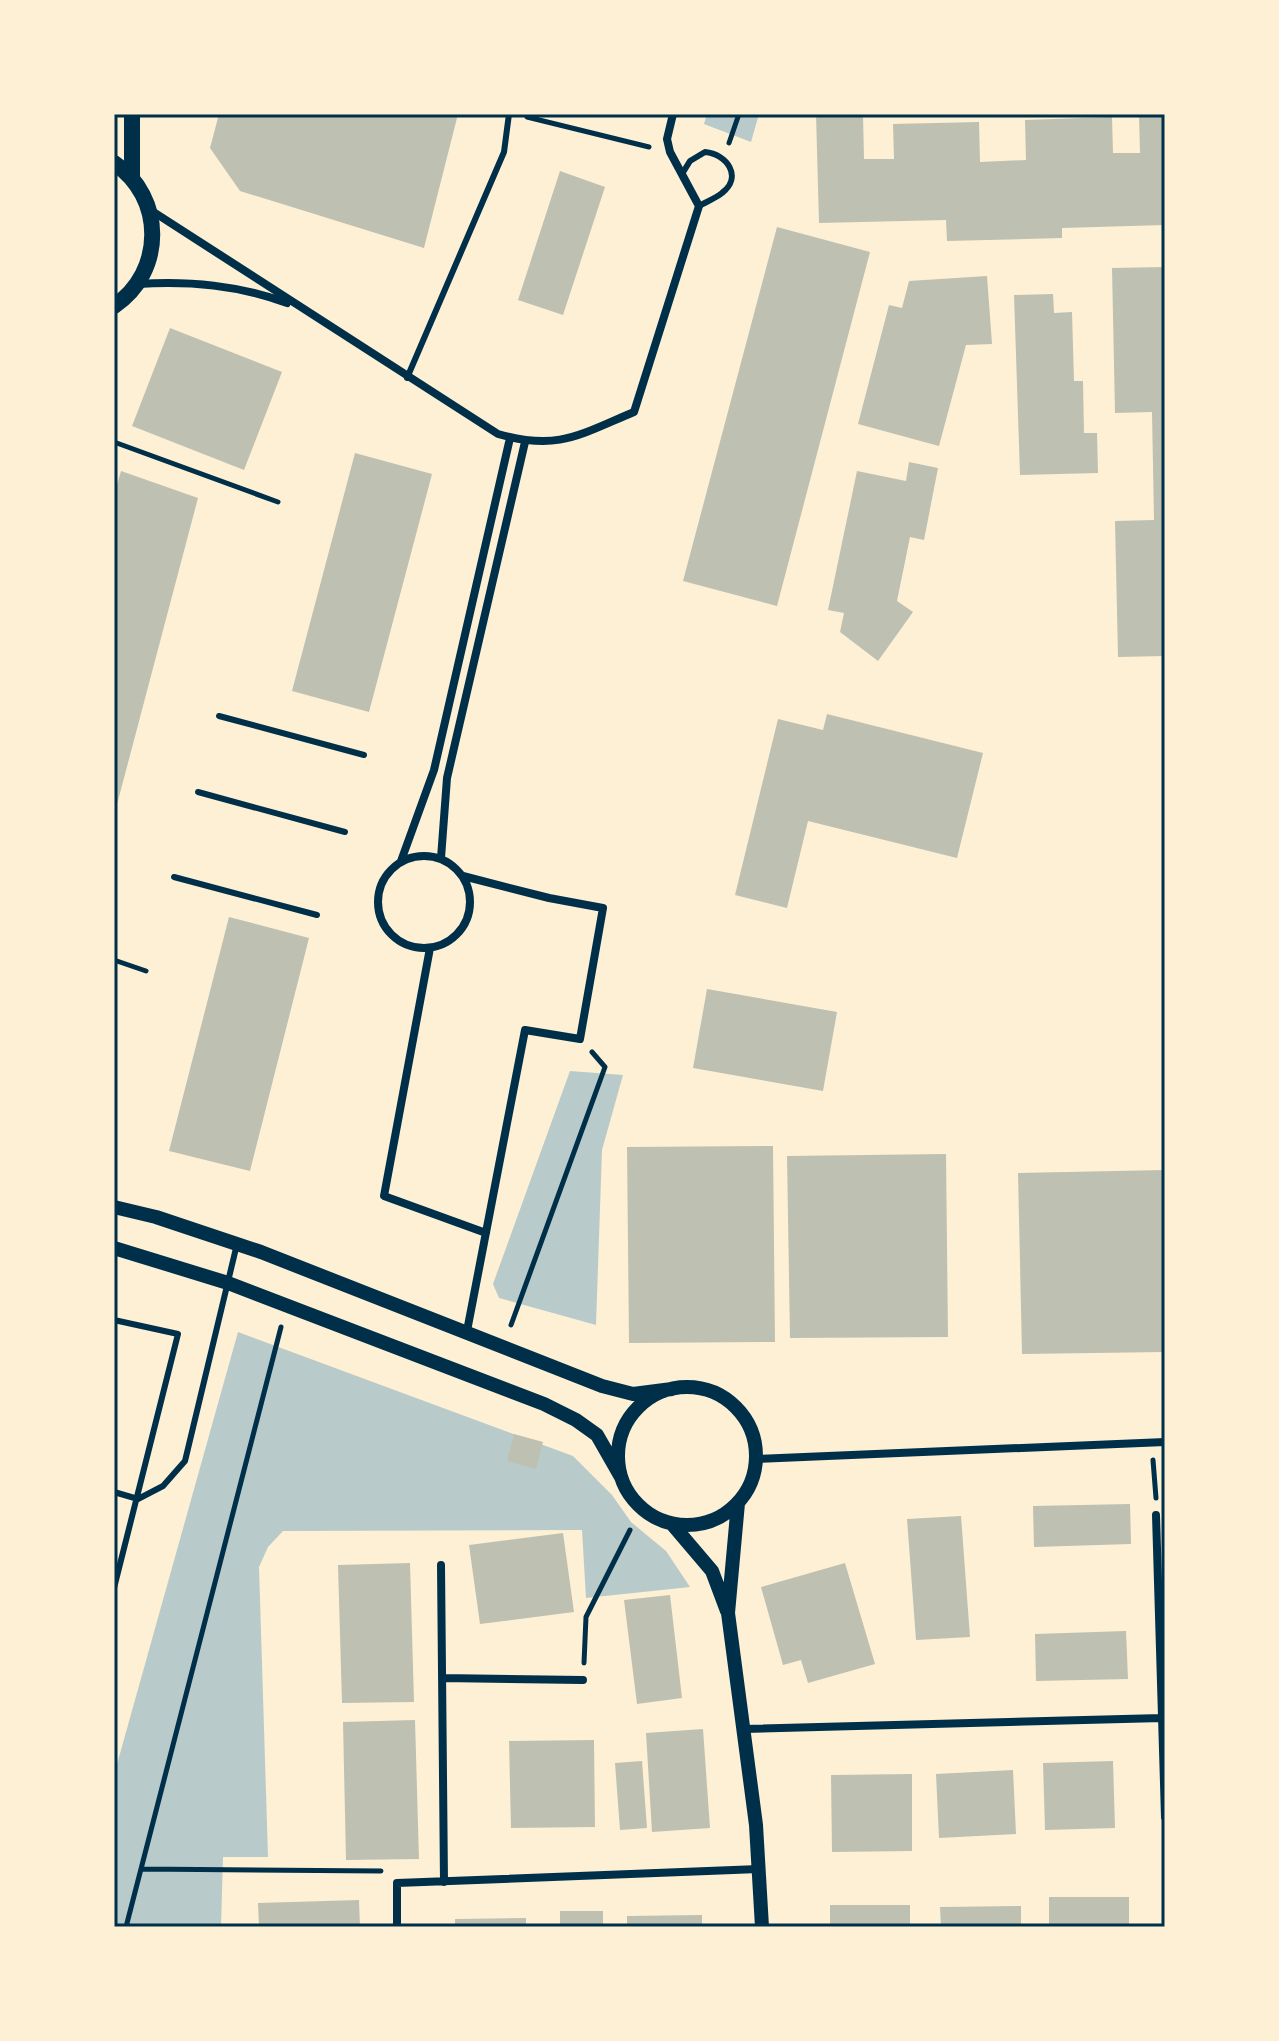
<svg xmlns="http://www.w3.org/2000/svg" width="1279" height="2041" viewBox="0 0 1279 2041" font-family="'PT Serif',serif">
	<rect width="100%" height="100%" fill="#fdf0d5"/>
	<path fill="#b9caca" d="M707,114H759L751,142L704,124Z
		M570,1071L623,1075L602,1150L596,1325L499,1298L493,1284Z
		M238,1332L573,1456L612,1495L631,1522L666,1551L690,1587L586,1598L582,1530L283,1531L268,1547L259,1567L268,1857H223L221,1927H114V1775Z"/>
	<path fill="#bec0b2" d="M219,114H458L424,248L240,191L210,148Z
		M816,114H863L864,159H894L893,124L979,122L980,162L1026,160L1025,120L1112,117L1113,153H1140L1139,114H1165V225L1062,228V238L947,241L946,220L819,223Z
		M560,171L605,187L563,315L518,300Z
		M777,227L870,252L777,606L683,581Z
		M1165,267V656L1118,657L1115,521L1154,520L1152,412L1115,413L1112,268Z
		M987,276L992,344L966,345L939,446L858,424L889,305L902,308L909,281Z
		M1053,294L1054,313L1072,312L1074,381H1083L1084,433H1097L1098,473L1020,475L1014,295Z
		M170,328L282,372L244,470L132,426Z
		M355,453L432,474L369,712L292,691Z
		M909,462L938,468L924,540L910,537L897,601L913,612L878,661L840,632L844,613L828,610L857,471L906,481Z
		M121,471L198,498L115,812L114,495Z
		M827,714L983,753L957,858L808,821L787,908L735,895L778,719L823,730Z
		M229,917L309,938L250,1171L169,1151Z
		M707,989L837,1012L823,1091L693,1068Z
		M773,1146L775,1342L629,1343L627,1147Z
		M946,1154L948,1337L790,1338L787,1156Z
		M1165,1170V1352L1022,1354L1018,1173Z
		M514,1434L543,1442L536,1469L507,1461Z
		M1130,1504L1131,1544L1034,1547L1033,1506Z
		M961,1516L970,1637L916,1640L907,1519Z
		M563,1533L574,1612L480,1624L469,1545Z
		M410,1563L414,1702L342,1703L338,1565Z
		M845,1563L875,1664L808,1683L801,1660L783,1665L761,1587Z
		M670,1595L682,1698L637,1704L624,1600Z
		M1126,1631L1128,1679L1036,1681L1035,1634Z
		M415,1720L419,1859L346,1860L343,1722Z
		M703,1729L710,1828L652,1832L646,1733Z
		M594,1740L595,1827L511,1828L509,1741Z
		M642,1761L647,1828L620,1830L615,1763Z
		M1113,1761L1115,1828L1045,1830L1043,1763Z
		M1013,1770L1016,1834L939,1838L936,1774Z
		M912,1774V1851L832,1852L831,1775Z
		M1049,1897H1129V1927H1049Z
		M359,1900L360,1927H259L258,1903Z
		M830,1905H910V1927H830Z
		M1021,1906V1927H941L940,1907Z
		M560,1911H603V1927H560Z
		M702,1915V1927H627V1916Z
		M526,1918V1927H455V1919Z"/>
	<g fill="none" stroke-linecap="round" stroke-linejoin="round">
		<path stroke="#003049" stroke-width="5" d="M527,117L649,147
			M729,143L739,114
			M114,442L278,502
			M114,960L146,971
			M511,1325L605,1067L592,1052
			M1153,1460L1156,1498
			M584,1663L586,1617L630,1530
			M141,1869L381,1871
			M126,1927L281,1327"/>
		<path stroke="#003049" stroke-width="6" d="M682,174L690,161L705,152C727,154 743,177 722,193C716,198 706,202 699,206
			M407,378L504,152L509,114
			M219,716L364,755
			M198,792L345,832
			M174,877L317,915
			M114,1320L178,1334L114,1588
			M114,1492L138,1499L163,1486L185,1461L237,1244"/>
		<path stroke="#003049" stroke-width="8" d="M152,211L498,434C558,451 579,435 634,412L699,206L670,152L667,139L673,114
			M138,284C190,281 238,285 287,303
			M378 902a46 46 0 1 1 92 0a46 46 0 1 1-92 0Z
			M441,858L447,778L525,442
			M401,861L434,770L510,438
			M463,876L549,898L603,908L580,1039L525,1030L467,1331
			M430,948L384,1196L486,1233
			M756,1459L1165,1442
			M1156,1515L1165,1817
			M441,1565L444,1882
			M442,1678L583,1680
			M744,1729L1162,1718
			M397,1927V1883L759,1869"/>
		<path stroke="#003049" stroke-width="14" d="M114,1207L156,1217L261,1252L602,1386L633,1394L672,1389
			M114,1248L228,1283L544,1404L576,1420L597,1435L621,1477
			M618 1456a69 69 0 1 1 138 0a69 69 0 1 1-138 0Z
			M738,1503L728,1613L756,1825L762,1927
			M672,1524L712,1571L727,1611"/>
		<path stroke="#003049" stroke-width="16" d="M114,163C165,197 165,272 114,306
			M132,178V114"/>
	</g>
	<rect width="1279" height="2041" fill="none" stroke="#fdf0d5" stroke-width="232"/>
	<rect x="116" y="116" width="1047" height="1809" fill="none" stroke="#003049" stroke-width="3"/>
</svg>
